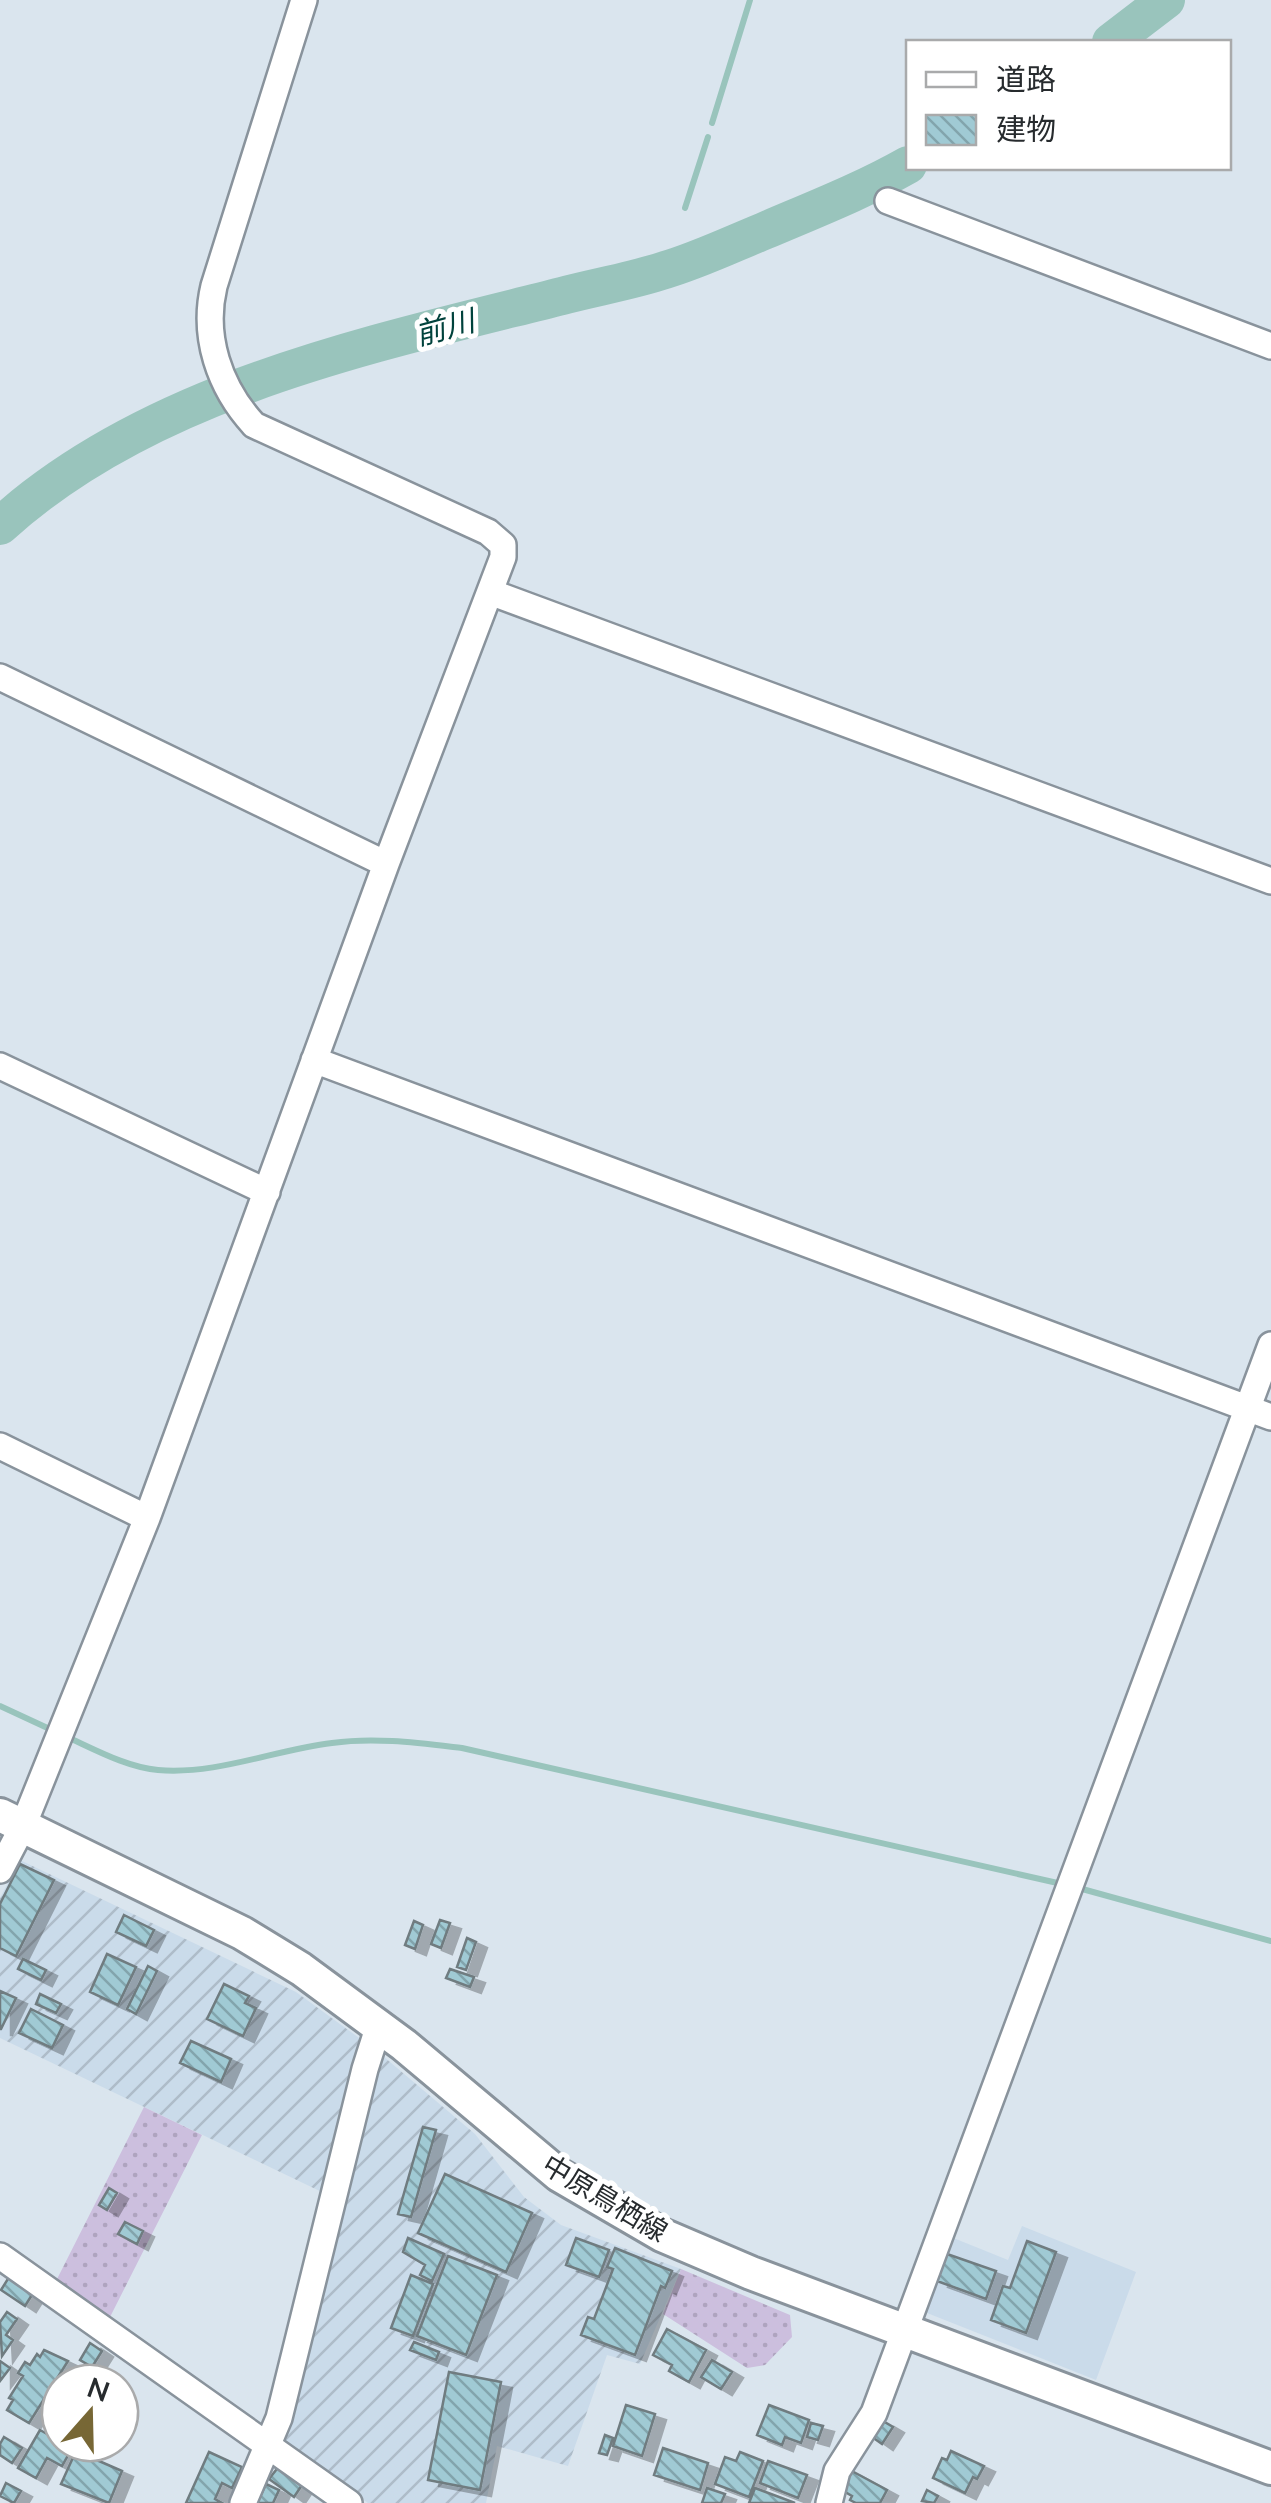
<svg xmlns="http://www.w3.org/2000/svg" width="1271" height="2503" viewBox="0 0 1271 2503" font-family="'Nunito Sans','Noto Sans JP',sans-serif">
	<defs>
		<pattern id="industrial-furrows" width="10" height="10" patternUnits="userSpaceOnUse" patternTransform="scale(2.5)"><rect width="10" height="10" fill="#cadbea"/><path d="M-1 1l2-2M0 10L10 0M9 11l2-2" fill="none" stroke="#aebcc9"/></pattern>
		<pattern id="grass-dots" width="8" height="8" patternUnits="userSpaceOnUse" patternTransform="scale(2.5)"><rect width="8" height="8" fill="#ccbfde"/><path d="M2 2h.1M6 6h.1" fill="none" stroke="#afa4bf" stroke-width="1.8" stroke-linecap="round"/></pattern>
		<pattern id="building-back-hatch" width="6" height="6" patternUnits="userSpaceOnUse" patternTransform="scale(2.5)"><rect width="6" height="6" fill="#a0cad4"/><path d="M-1 5l2 2M0 0l6 6M5-1l2 2" fill="none" stroke="#82a4ac"/></pattern>
		<filter id="shadow"><feDropShadow dx="11" dy="6" stdDeviation="0" flood-color="#0004"/></filter>
	</defs>
	<rect width="100%" height="100%" fill="#dae5ee"/>
	<path fill="#cadbea" d="M1022,2226L1136,2272L1096,2380L917,2309L946,2235L1008,2260Z"/>
	<path fill="url(#industrial-furrows)" d="M20,1860L296,1992L366,2043L328,2195L0,2038V1898Z
		M377,2051L475,2134L524,2197L561,2225L681,2269L640,2364L607,2355L568,2466L497,2446L486,2503H368L282,2441Z"/>
	<path fill="url(#grass-dots)" d="M144,2107L202,2135L108,2321L55,2283Z
		M681,2269L790,2315L792,2337L765,2365L747,2368L663,2314Z"/>
	<g fill="none" stroke-linecap="round" stroke-linejoin="round">
		<path stroke="#99c4bc" stroke-width="6" d="M712,123L750,0
			M685,208L708,137
			M0,1706L54,1731
			M65,1736C94,1749 126,1767 158,1770C217,1775 274,1750 332,1743C375,1737 419,1743 462,1748L1062,1884
			M1075,1887L1271,1941"/>
		<path stroke="#99c4bc" stroke-width="38" d="M1111,42L1166,0
			M0,526C149,390 372,344 562,296C596,287 632,281 665,270C699,260 732,244 764,231C813,210 862,191 908,165"/>
	</g>
	<path fill="url(#building-back-hatch)" stroke="#6f7c80" stroke-width="2.5" filter="url(#shadow)" d="M20,1864L54,1880L16,1956L0,1948V1904Z
		M124,1915L154,1930L146,1946L116,1932Z
		M440,1920L450,1923L441,1948L431,1944Z
		M414,1921L423,1925L415,1949L405,1945Z
		M467,1938L476,1942L466,1970L457,1967Z
		M107,1954L136,1967L118,2005L90,1992Z
		M23,1959L46,1970L41,1980L18,1969Z
		M148,1966L157,1971L136,2014L127,2009Z
		M450,1969L474,1977L470,1987L446,1978Z
		M224,1984L249,1996L245,2003L256,2008L243,2036L207,2019Z
		M0,1991L16,1998L1,2029H0Z
		M40,1994L61,2004L56,2013L36,2004Z
		M31,2009L63,2025L52,2048L19,2033Z
		M191,2041L231,2059L221,2082L180,2063Z
		M423,2127L436,2130L411,2217L398,2214Z
		M445,2174L532,2213L506,2272L418,2233Z
		M109,2188L117,2193L107,2210L99,2205Z
		M125,2222L143,2231L137,2244L118,2234Z
		M408,2238L444,2254L432,2281L420,2275L425,2265L403,2252Z
		M576,2238L609,2250L599,2277L566,2265Z
		M1027,2241L1056,2252L1026,2333L991,2320L1003,2286L1010,2288Z
		M615,2248L672,2271L665,2288L661,2286L635,2355L581,2335L588,2317L594,2319L613,2269L607,2267Z
		M947,2254L996,2271L986,2299L937,2281Z
		M448,2256L497,2275L466,2355L417,2336Z
		M11,2274L35,2290L25,2306L1,2290Z
		M411,2275L433,2284L413,2336L391,2328Z
		M7,2312L17,2319L6,2335L13,2340L2,2356L0,2322Z
		M667,2329L706,2350L689,2382L669,2371L672,2365L653,2355Z
		M414,2342L439,2352L436,2360L410,2350Z
		M90,2343L102,2351L92,2367L80,2360Z
		M44,2350L68,2361L29,2423L7,2410L13,2400L9,2398L23,2376L18,2373L25,2362L30,2365L37,2354L40,2357Z
		M712,2360L732,2372L721,2389L701,2377Z
		M0,2361L10,2368L0,2381Z
		M449,2372L501,2382L480,2490L428,2480Z
		M626,2405L655,2414L642,2456L613,2446Z
		M769,2405L809,2420L801,2443L785,2437L782,2445L757,2435Z
		M883,2421L893,2427L882,2444L872,2437Z
		M811,2423L823,2426L818,2440L807,2437Z
		M40,2430L72,2448L62,2466L47,2458L36,2478L18,2468Z
		M605,2435L613,2438L607,2455L599,2453Z
		M4,2437L22,2448L12,2463L0,2455V2444Z
		M663,2448L708,2463L700,2490L654,2475Z
		M76,2451L122,2471L109,2503L61,2484Z
		M951,2451L984,2466L977,2479L973,2477L965,2493L933,2478L942,2458L947,2460Z
		M209,2452L242,2467L232,2488L222,2483L215,2499L222,2503H186Z
		M740,2452L763,2461L749,2497L715,2484L725,2457L736,2461Z
		M768,2461L807,2475L798,2498L760,2483Z
		M280,2465L304,2482L294,2497L269,2479Z
		M850,2470L887,2490L880,2503H856L850,2500L852,2496L840,2489Z
		M6,2483L21,2491L14,2503L0,2496Z
		M266,2484L279,2490L273,2503H257Z
		M707,2488L725,2494L721,2503H702Z
		M755,2488L795,2503H749Z
		M927,2490L938,2496L934,2503L922,2501Z"/>
	<g fill="none" stroke-linecap="round" stroke-linejoin="round">
		<defs>
			<path id="minor" d="M888,201L1271,346
				M490,592L1271,881
				M0,677L386,864
				M314,1060L1271,1417
				M0,1066L267,1192
				M0,1446L147,1518
				M0,1870L23,1826L147,1518L386,864L503,557V545L488,532L254,425C219,387 202,336 214,286L304,0
				M0,2256L349,2503
				M243,2503L279,2418L365,2069L379,2025
				M829,2503L837,2471L874,2413L1271,1345"/>
			<path id="major" d="M0,1815L242,1933L301,1969L404,2045L559,2175L662,2235L751,2273L1271,2468"/>
		</defs>
		<use href="#minor" stroke="#89939c" stroke-width="30"/>
		<use href="#major" stroke="#89939c" stroke-width="38"/>
		<use href="#minor" stroke="#fff" stroke-width="25"/>
		<use href="#major" stroke="#fff" stroke-width="32"/>
	</g>
	<g text-anchor="middle" stroke-width="10" stroke-linejoin="round" paint-order="stroke">
		<g font-size="28" fill="#272b2e" stroke="#fff">
			<text transform="translate(605 2198) rotate(31)" y="10">中原鳥栖線</text>
		</g>
		<g font-size="30" font-style="italic" fill="#00423c" stroke="#fff">
			<text transform="translate(445 328) rotate(-15)" y="10">前川</text>
		</g>
	</g>
	<rect x="906" y="40" width="325" height="130" fill="#ffffff" stroke="#a9aaab" stroke-width="2.5"/>
	<rect x="926" y="72" width="50" height="15" fill="#ffffff" stroke="#a9aaab" stroke-width="2.5"/>
	<text x="996" y="90" font-size="30" fill="#272b2e">道路</text>
	<rect x="926" y="115" width="50" height="30" fill="url(#building-back-hatch)" stroke="#a9aaab" stroke-width="2.5"/>
	<text x="996" y="140" font-size="30" fill="#272b2e">建物</text>
	<g transform="translate(90 2413) rotate(20)"><circle r="48" fill="#ffffff" stroke="#a9aaab" stroke-width="2.5"/>
	<path d="M0-8L18 38L0 25L-18 38Z" fill="#776735"/>
	<text y="-15" font-size="28" font-weight="bold" text-anchor="middle" fill="#272b2e">N</text>
	</g>
</svg>
